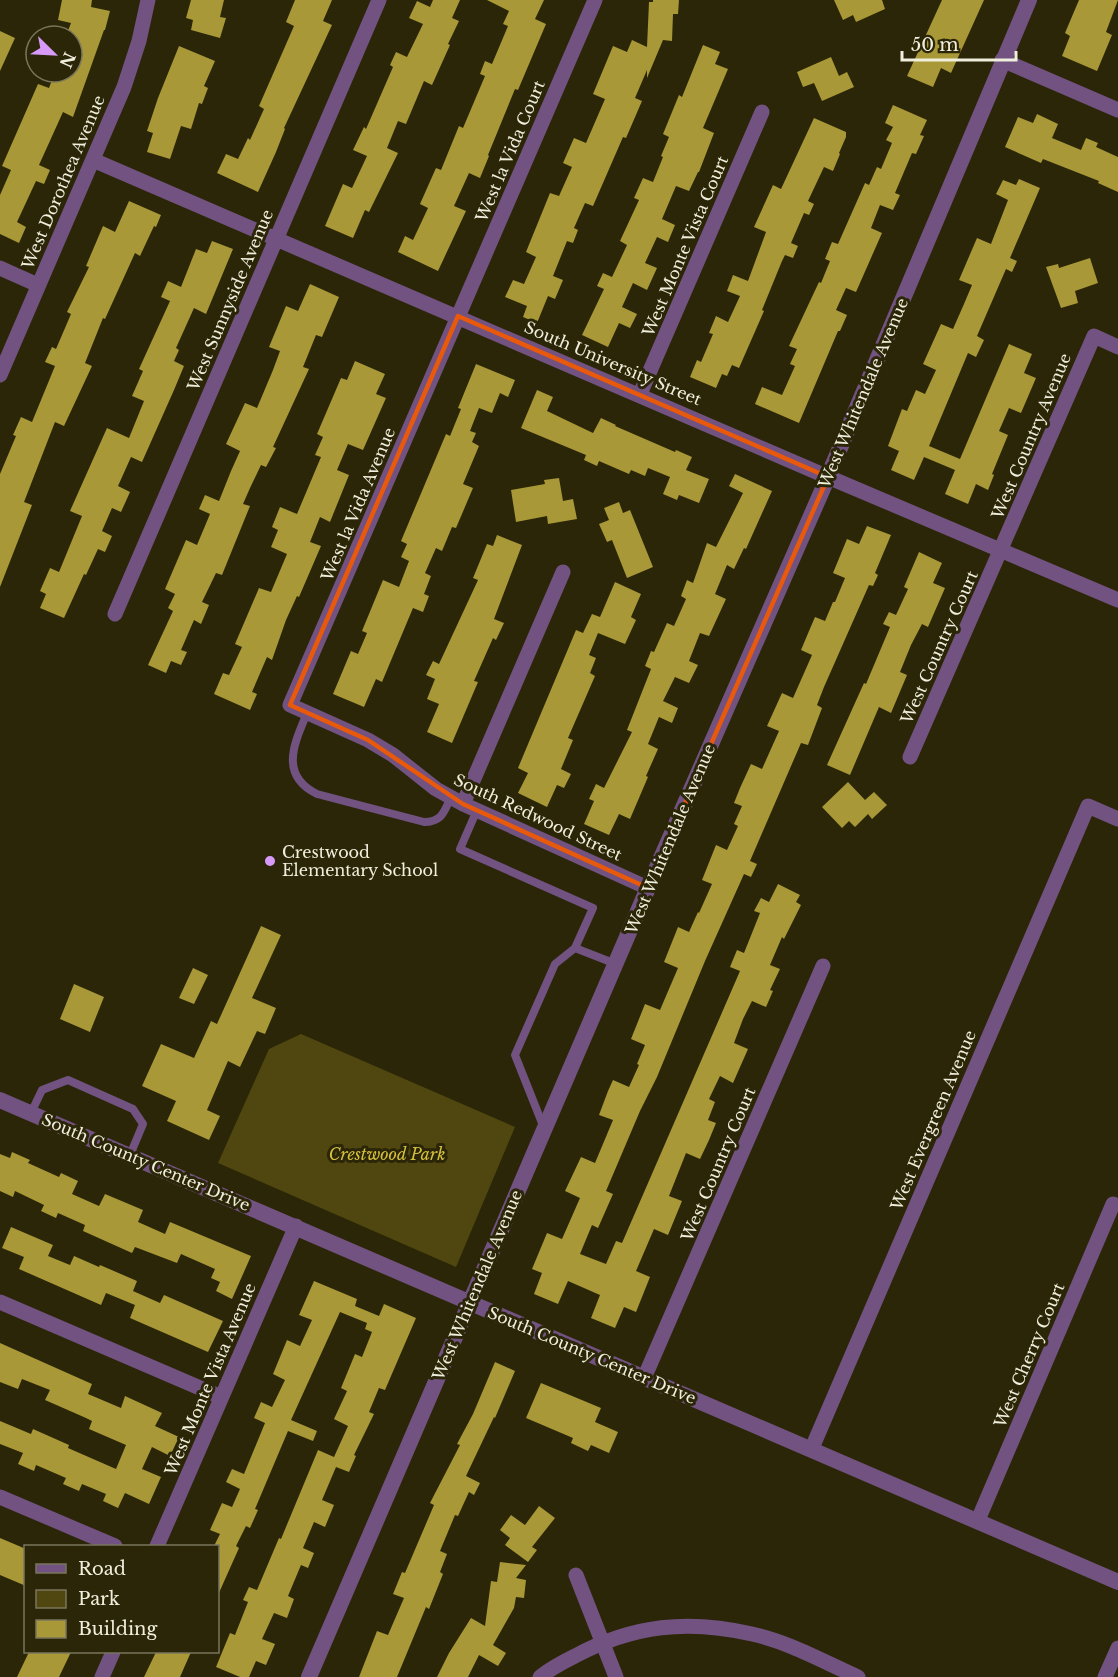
<svg xmlns="http://www.w3.org/2000/svg" width="1118" height="1677" viewBox="0 0 1118 1677" font-family="'Libre Baskerville',serif">
	<rect width="100%" height="100%" fill="#2b2607"/>
	<path fill="#504710" d="M301,1034L515,1127L456,1267L218,1163L269,1049Z"/>
	<path fill="#a89837" d="M62,0H92L91,7L110,11L105,30H104L73,117L63,112L39,165L50,170L44,184L36,181L17,222L26,227L19,243L0,234V195L11,170L2,166L38,84L49,88L55,72H72V36H66L71,23L58,20Z
		M191,0H224L220,17L226,18L220,38L191,30L193,20L186,18Z
		M295,0H332L323,21L332,25L284,128L285,129L276,152L258,192L217,173L226,154L238,159L248,138L250,140L264,109L259,106L294,26L286,22Z
		M433,0H460L452,18L459,21L448,44L450,45L432,85L424,81L406,124L398,121L387,148L398,153L369,212L365,210L353,238L325,226L343,184L352,188L367,156L353,150L364,127L366,129L393,67L390,65L396,52L407,57L423,24L409,18L417,1L430,7Z
		M487,0H544L535,19L546,24L518,90L515,89L488,155L489,156L480,178L469,173L454,206L466,211L438,271L398,252L405,236L413,240L428,208L420,204L436,168L441,170L459,126L463,128L485,76L480,74L485,61L492,64L508,26L503,24L509,11Z
		M653,0H679L678,14H673L672,41L663,40L647,78V70L635,98L642,101L626,138L623,137L593,206L585,203L574,228L578,230L573,243L567,241L553,276L563,280L555,299L548,296L537,323L523,317L527,306L505,297L513,280L524,284L536,257L526,252L550,193L559,196L572,167L563,163L574,138L586,143L605,99L593,94L613,46L627,52L632,40L647,47L649,2H653Z
		M834,0H882L885,9L856,22L853,15L843,20Z
		M942,0H984L951,73L941,68L933,87L907,76Z
		M1079,0H1118L1106,32L1112,35L1097,71L1062,56L1070,36L1065,33Z
		M0,31L15,38L0,71Z
		M703,45L720,52L715,64L728,69L703,128L714,133L699,172H698L689,191L676,186L662,219L675,225L668,242L657,237L645,263L657,268L647,290L633,283L622,307L637,314L630,328L619,323L608,347L582,335L604,289L597,286L603,273L612,277L627,245L620,241L639,200L634,198L643,178L653,182L663,157L661,156L669,137L663,134L679,95L682,97Z
		M179,46L215,61L204,86L208,88L202,104L199,103L191,129L181,126L170,159L147,152L153,133L147,131L158,98Z
		M831,57L839,76L847,72L854,87L822,101L814,83L803,87L797,72Z
		M893,105L927,120L920,135L924,136L916,154L912,153L895,193L900,195L893,210L880,205L871,228L882,233L856,292L846,288L836,310L847,315L840,331H838L799,423L755,404L762,387L782,395L795,366L790,364L797,349L789,346L819,282L821,283L830,261L825,259L832,242L838,244L865,183L869,185L877,167L881,169L892,143L886,140L893,127L885,123Z
		M1037,114L1058,124L1052,138L1081,150L1086,138L1098,143L1096,147L1118,157V192L1098,183L1099,181L1043,159L1041,163L1005,147L1018,117L1033,123Z
		M814,118L846,132V137L839,153L840,154L833,171L824,167L808,201L814,204L809,215L804,213L791,243L798,246L793,258L785,255L782,261L762,310L764,311L739,368L732,365L727,376L722,374L716,388L690,377L697,360L701,362L713,334L709,333L716,316L728,322L740,296L727,291L733,275L748,281L766,232L754,227L773,185L781,189Z
		M1019,179L1040,188L1010,258L1017,261L1012,272L1006,269L977,336L984,340L976,357L968,353L929,446L960,459L1009,344L1032,354L1024,373L1036,378L1021,413L1009,408L999,431L1008,435L992,474L994,475L988,490L976,484L968,504L945,494L955,470L924,457L914,480L891,470L899,451L888,446L902,409L907,411L916,390L925,394L936,370L923,364L941,324L953,329L964,304L972,285L959,280L977,238L991,244L1008,200L996,194L1003,180L1016,185Z
		M129,201L161,215L156,227L154,226L140,256L135,253L105,319L103,318L85,363L92,366L64,426L55,422L24,502L32,505L0,587V474L16,436L13,435L21,417L32,422L55,366L45,362L52,347L56,349L71,314L67,312L89,267L86,266L103,226L115,232Z
		M212,241L233,249L206,314L194,308L176,348L179,350L174,361L184,366L174,390L142,462L131,457L118,486L130,492L121,512L112,508L102,531L112,536L105,552L98,549L86,575L84,574L64,618L40,608L46,594L40,591L50,568L59,572L82,516L70,511L107,428L129,438L144,401L132,396L143,371L139,369L170,301L161,297L168,281L181,287L196,249L207,253Z
		M1090,258L1098,283L1075,291L1078,303L1061,308L1046,267L1058,264L1059,268Z
		M310,284L339,297L322,337L316,335L303,367L309,369L273,447L276,448L266,467L261,465L250,488L243,504L250,506L222,575L216,573L202,602L209,605L201,624L194,620L181,650L187,652L181,665L171,661L166,673L148,665L173,611L168,608L175,594L165,589L186,540L197,545L210,514L199,509L205,495L219,501L231,471L240,451L226,444L245,403L257,408L273,370L280,351L269,347L286,306L298,311Z
		M355,361L385,374L376,394L386,398L363,450L348,444L337,470L349,475L330,522L320,517L310,542L321,546L299,597L297,596L286,620L272,660L267,657L252,692L257,694L250,710L214,694L223,673L229,675L242,647L235,644L259,588L271,592L287,554L271,547L278,530L272,527L280,507L297,514L321,457L315,455L323,437L317,434L341,378L347,380Z
		M476,364L515,380L508,397L500,393L492,413L479,408L470,431L476,433L472,442L479,446L463,484L473,488L456,528L452,527L442,551L436,548L425,573L431,576L424,594L429,596L423,612L413,608L382,682L376,679L364,707L333,694L351,651L358,654L367,633L362,631L383,580L399,587L409,561L401,557L407,544L401,541L446,434L450,436L461,409L458,408Z
		M537,390L553,397L547,411L593,433L601,418L616,425L615,426L675,452L676,450L692,457L686,470L709,479L699,503L679,495L677,500L663,494L670,477L648,468L645,476L631,470L629,474L599,461L597,466L584,460L586,455L521,428Z
		M735,474L772,491L746,549L744,548L734,569L727,565L715,594L726,599L709,636L700,633L689,661L698,665L689,683L675,677L663,701L678,708L672,723L659,717L648,744L658,749L646,776L648,777L630,819L619,814L609,835L584,824L594,801L589,799L596,784L604,788L632,732L627,730L651,669L645,666L651,651L654,652L667,623L674,626L686,599L681,596L687,580L693,583L707,543L716,547L743,493L729,486Z
		M559,478L563,501L573,499L577,519L548,524L547,516L516,522L511,490L545,484L544,480Z
		M619,502L623,513L630,510L653,567L627,578L612,540L607,542L599,524L609,520L604,508Z
		M867,526L891,535L875,573L878,575L873,586L869,585L824,687L817,705L822,708L808,745L801,743L750,861L757,864L751,877L744,874L705,961L657,1077L640,1111L606,1191L613,1194L598,1228L592,1225L580,1254L606,1264L616,1241L622,1243L740,971L730,967L737,950L744,953L760,913L754,911L761,898L769,902L778,884L800,895L796,902L801,905L784,939L782,937L770,965L780,969L770,990L773,991L766,1007L752,1001L743,1019L734,1043L748,1049L733,1083L720,1076L709,1099L715,1102L708,1120L716,1123L709,1140L700,1159L686,1153L669,1196L682,1201L668,1235L654,1229L636,1271L650,1277L636,1312L624,1307L615,1328L591,1318L600,1295L568,1281L558,1304L534,1294L542,1273L532,1269L547,1233L562,1239L580,1198L565,1191L581,1157L595,1163L613,1120L599,1115L608,1091L613,1080L629,1087L639,1065L637,1064L645,1045L631,1039L645,1004L660,1010L678,968L664,962L678,927L689,932L698,912L699,913L712,884L702,880L716,845L727,850L738,826L734,824L742,806L734,803L740,788L751,764L762,769L779,731L767,726L782,693L793,698L812,655L801,650L809,631L815,617L825,621L833,602H835L845,578L833,573L847,539L859,544Z
		M497,535L522,545L494,619L504,623L496,640L493,638L474,681L478,682L452,743L427,732L439,704L427,699L435,679L426,675L433,661L439,664L478,580L473,578L487,544L493,546Z
		M919,552L942,563L933,583L945,588L928,627L922,624L911,645L900,672L907,675L891,713L879,707L850,775L827,765L864,683L866,684L890,627L883,624L889,612L896,615L908,589L904,587Z
		M615,582L641,594L631,617L636,620L625,644L598,633L589,655L596,658L590,673L595,676L568,738L573,740L561,769L571,774L564,788L557,785L547,807L518,793L528,773L518,768L576,630L583,633L592,614L600,617Z
		M848,782L865,800L874,792L887,805L872,819L868,814L855,827L849,821L842,828L822,807Z
		M261,926L281,935L252,998L276,1008L265,1034L257,1031L240,1067L228,1061L207,1110L220,1116L209,1140L167,1121L176,1101L142,1086L161,1044L194,1058L211,1021L217,1024Z
		M193,968L208,975L194,1004L179,998Z
		M74,984L104,997L90,1032L60,1019Z
		M12,1152L30,1160L28,1163L59,1177L61,1173L78,1181L72,1194L99,1206L105,1194L143,1210L138,1222L165,1234L170,1222L251,1256L232,1299L216,1291L220,1282L211,1278L215,1269L181,1254L177,1263L135,1247L132,1253L83,1231L85,1225L58,1213L56,1218L41,1211L44,1205L15,1191L13,1197L0,1191V1154L10,1158Z
		M11,1227L53,1245L48,1256L70,1265L74,1256L99,1267L100,1265L137,1281L133,1291L160,1303L164,1295L223,1321L208,1352L130,1318L135,1305L106,1293L101,1305L19,1269L24,1257L2,1248Z
		M314,1281L357,1299L355,1306L379,1316L384,1304L416,1318L385,1390L379,1388L369,1412L374,1414L354,1455L356,1456L349,1472L336,1467L322,1500L334,1505L325,1527L314,1522L303,1548L314,1553L308,1568L301,1565L288,1596L294,1599L287,1618L274,1613L262,1639L275,1644L266,1665L256,1661L249,1677H240L216,1667L230,1633L235,1635L248,1602L243,1600L249,1587L257,1590L279,1538L281,1539L318,1450L334,1457L348,1426L334,1419L347,1391L341,1388L355,1354L362,1357L372,1332L365,1329L367,1323L340,1312L291,1420L317,1431L313,1441L288,1431L255,1509L258,1510L250,1528L246,1526L236,1546L239,1548L218,1595V1546H214L220,1534L210,1530L222,1503L232,1507L240,1489L226,1482L232,1469L244,1474L265,1423L254,1418L261,1402L272,1407L285,1380L273,1374L287,1340L300,1346L312,1320L299,1315Z
		M0,1343L92,1384L88,1394L121,1408L125,1396L162,1413L155,1426L179,1437L170,1456L152,1447L142,1469L161,1477L149,1504L125,1493L118,1508L103,1501L106,1494L82,1484L79,1491L63,1484L66,1478L36,1465L34,1471L18,1464L23,1453L0,1444V1421L31,1434L33,1429L69,1445L68,1448L116,1469L126,1445L89,1429L92,1421L86,1418L45,1400L50,1390L22,1379L18,1389L0,1382Z
		M495,1362L515,1371L495,1418L494,1417L466,1476L480,1483L474,1495L469,1492L458,1516L455,1515L440,1551L447,1554L440,1572L443,1574L429,1609L426,1607L397,1677H359L377,1631L388,1635L404,1598L393,1594L402,1572L405,1573L434,1505L430,1503L460,1445L457,1444L473,1414Z
		M541,1383L601,1408L595,1422L618,1432L609,1453L591,1445L588,1451L571,1443L573,1438L526,1418Z
		M539,1506L555,1518L532,1547L537,1550L528,1562L505,1545L510,1538L500,1530L511,1515L525,1525Z
		M0,1538L26,1549V1586L0,1575Z
		M500,1562L526,1565L516,1578L526,1580L524,1598L516,1597L514,1608L493,1645L506,1653L498,1666L479,1655L468,1677H437L449,1653L471,1618L485,1626L491,1581L497,1582Z
		M29,1652H71L59,1677H17Z
		M156,1652H191L180,1677H144Z"/>
	<g fill="none" stroke-linecap="round" stroke-linejoin="round">
		<path stroke="#715280" stroke-width="8" d="M307,713C294,744 279,775 317,794L424,822C442,822 444,812 451,797
			M477,810L460,849L593,908L575,948L555,964L515,1055L544,1128
			M575,948L616,964
			M31,1113L42,1090L68,1080L133,1109L143,1124L130,1155"/>
		<path stroke="#715280" stroke-width="15" d="M595,0L290,705L368,740L393,755L436,789L463,804L648,888
			M1002,60L1118,110
			M93,160L828,477L1118,600
			M0,268L38,285
			M0,375L124,87L139,41L148,0
			M640,394L762,112
			M115,614L379,0
			M910,757L1094,336L1118,347
			M463,804L563,572
			M0,1302L221,1397
			M645,1376L823,966
			M812,1448L1088,806L1118,819
			M0,1497L115,1546
			M978,1520L1113,1204
			M157,1546L296,1226
			M576,1575L616,1677
			M102,1677L113,1652
			M540,1677C550,1669 563,1662 575,1656C633,1625 688,1619 752,1634C789,1642 824,1662 858,1677
			M1105,1677L1118,1648"/>
		<path stroke="#715280" stroke-width="16" d="M0,1100L1118,1582
			M309,1677L648,888L821,493L1029,0"/>
	</g>
	<path fill="none" stroke="#e8590c" stroke-width="4.5" stroke-linejoin="round" d="M458,316L828,477L648,888L463,804L368,740L290,705Z"/>
	<circle fill="#d89af8" stroke="#2b2607" stroke-width="2" cx="270" cy="861" r="6"/>
	<g text-anchor="middle" stroke-width="6" stroke-linejoin="round" paint-order="stroke">
		<g font-size="16" fill="#f0eedc" stroke="#2b2607">
			<text transform="translate(510 151) rotate(-67)" y="6">West la Vida Court</text>
			<text transform="translate(63 182) rotate(-67)" y="6">West Dorothea Avenue</text>
			<text transform="translate(685 246) rotate(-67)" y="6">West Monte Vista Court</text>
			<text transform="translate(230 300) rotate(-67)" y="6">West Sunnyside Avenue</text>
			<text transform="translate(613 363) rotate(23)" y="6">South University Street</text>
			<text transform="translate(863 393) rotate(-67)" y="6">West Whitendale Avenue</text>
			<text transform="translate(1031 436) rotate(-67)" y="6">West Country Avenue</text>
			<text transform="translate(358 504) rotate(-67)" y="6">West la Vida Avenue</text>
			<text transform="translate(939 647) rotate(-66)" y="6">West Country Court</text>
			<text transform="translate(538 817) rotate(25)" y="6">South Redwood Street</text>
			<text transform="translate(670 839) rotate(-67)" y="6">West Whitendale Avenue</text>
			<text transform="translate(933 1120) rotate(-67)" y="6">West Evergreen Avenue</text>
			<text transform="translate(146 1162) rotate(23)" y="6">South County Center Drive</text>
			<text transform="translate(718 1164) rotate(-67)" y="6">West Country Court</text>
			<text transform="translate(477 1285) rotate(-67)" y="6">West Whitendale Avenue</text>
			<text transform="translate(592 1355) rotate(23)" y="6">South County Center Drive</text>
			<text transform="translate(1029 1355) rotate(-67)" y="6">West Cherry Court</text>
			<text transform="translate(210 1379) rotate(-67)" y="6">West Monte Vista Avenue</text>
		</g>
		<g font-size="16" fill="#f0eedc" stroke="#2b2607" text-anchor="start">
			<text x="282" y="858">Crestwood<tspan x="282" dy="18">Elementary School</tspan></text>
		</g>
		<g font-size="16" font-style="italic" fill="#d6c13e" stroke="#2b2607">
			<text x="387" y="1160">Crestwood Park</text>
		</g>
	</g>
	<rect x="24" y="1545" width="195" height="108" fill="#2b2607" stroke="#7a765c" stroke-width="1.5"/>
	<rect x="36" y="1564" width="30" height="9" fill="#715280" stroke="#7a765c" stroke-width="1.5"/>
	<text x="78" y="1575" font-size="18" fill="#f0eedc">Road</text>
	<rect x="36" y="1590" width="30" height="18" fill="#504710" stroke="#7a765c" stroke-width="1.5"/>
	<text x="78" y="1605" font-size="18" fill="#f0eedc">Park</text>
	<rect x="36" y="1620" width="30" height="18" fill="#a89837" stroke="#7a765c" stroke-width="1.5"/>
	<text x="78" y="1635" font-size="18" fill="#f0eedc">Building</text>
	<g transform="translate(54 54) rotate(114)"><circle r="28" fill="#2b2607" stroke="#7a765c" stroke-width="1.5"/>
	<path d="M0-4.5L10 22L0 15L-10 22Z" fill="#d89af8"/>
	<text y="-9" font-size="16" font-weight="bold" text-anchor="middle" fill="#f0eedc">N</text>
	</g>
	<path d="M902 51v9h114v-9" fill="none" stroke="#f0eedc" stroke-width="3"/>
	<text x="911" y="51" font-size="18" fill="#f0eedc" stroke="#2b2607" stroke-width="4.5" paint-order="stroke">50 m</text>
</svg>
